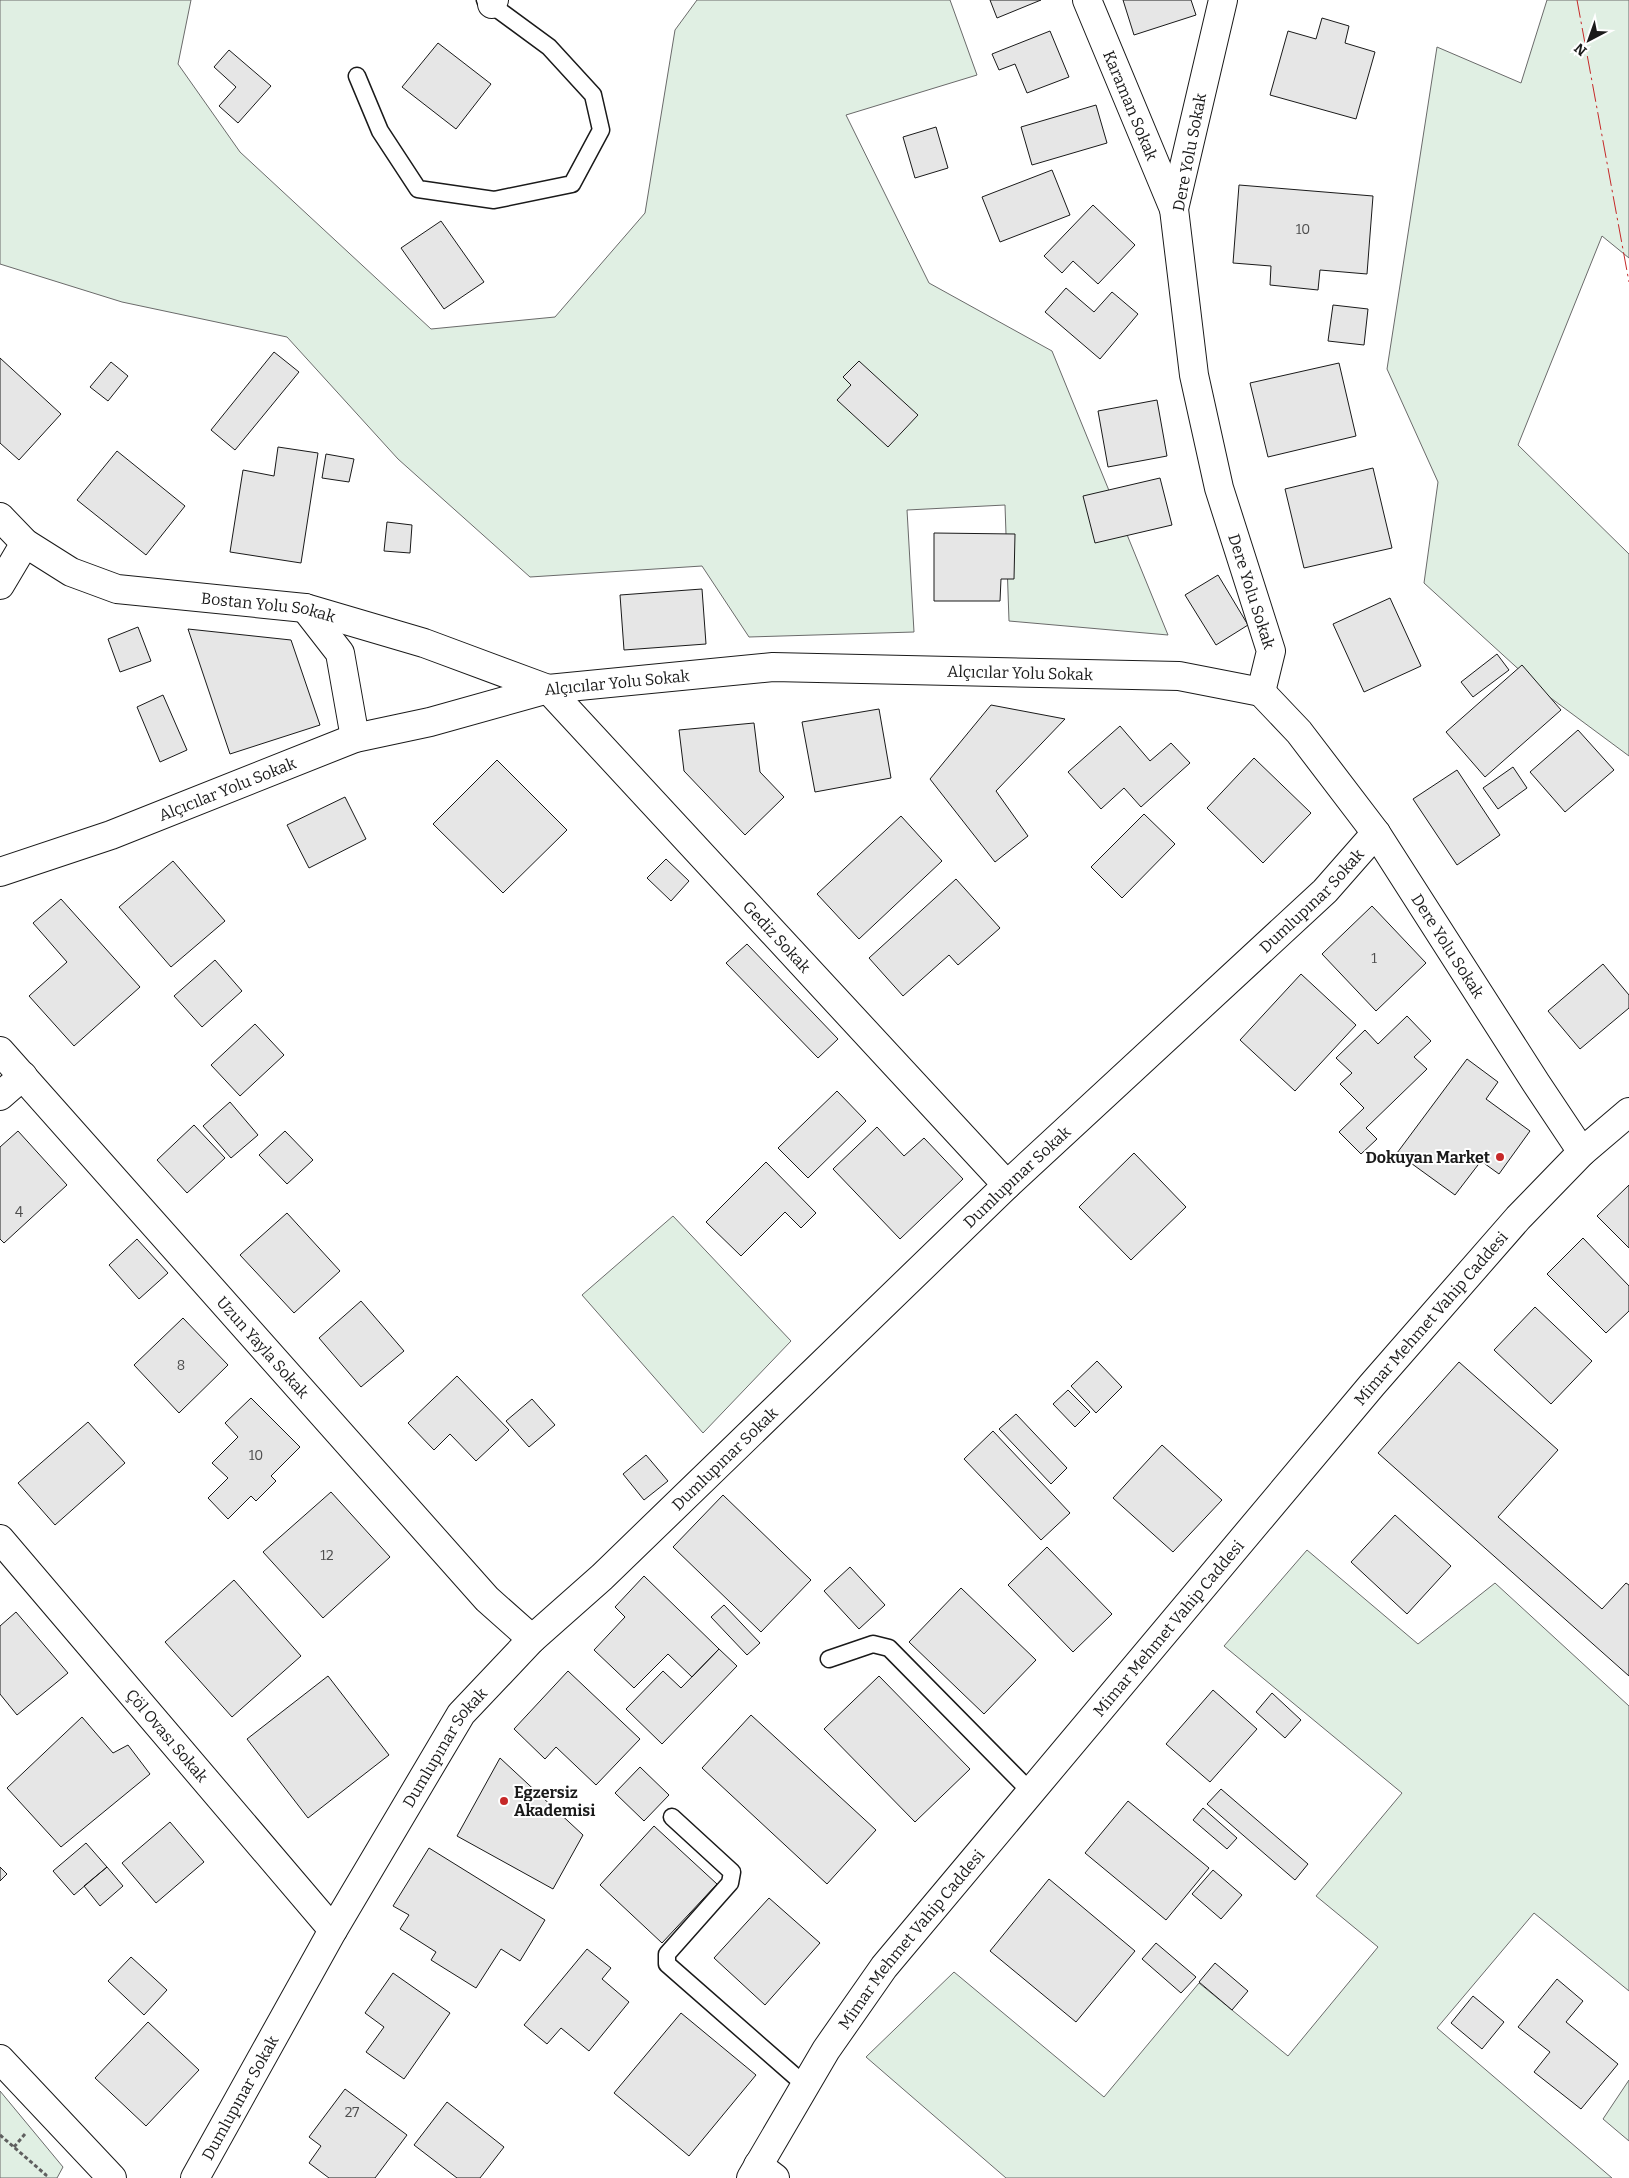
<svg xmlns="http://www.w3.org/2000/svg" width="1629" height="2178" viewBox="0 0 1629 2178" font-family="Bitter,serif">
	<rect width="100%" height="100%" fill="#fff"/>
	<path fill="#e0efe3" stroke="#6a6a6a" d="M0,0H191L178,64L240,152L431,329L555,317L645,213L675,30L697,0H950L977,75L846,115L929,283L1052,351L1168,635L1009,621L1005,505L907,510L914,632L749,637L702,566L530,577L398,459L287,337L122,302L0,264Z
		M1547,0H1629V258L1602,236L1518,445L1629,554V756L1548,696L1424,583L1438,482L1387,369L1437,47L1521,83Z
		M673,1216L791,1341L703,1433L582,1295Z
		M1307,1550L1418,1644L1495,1583L1629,1706V1991L1534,1913L1437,2028L1612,2178H1006L866,2057L954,1972L1104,2097L1199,1983L1288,2056L1378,1947L1316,1896L1402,1793L1224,1646Z
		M1629,2080V2141L1603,2119Z
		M0,2091L63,2167L57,2178H0Z"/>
	<path fill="#e6e6e6" stroke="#1a1a1a" d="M990,0H1041L997,18Z
		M1123,0H1191L1196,15L1134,35Z
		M1322,18L1349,26L1345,43L1375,52L1356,119L1270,95L1288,31L1316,39Z
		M1050,31L1069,77L1027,93L1015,64L999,70L992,54Z
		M438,43L491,84L456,129L402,87Z
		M229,50L271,86L238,123L219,106L236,87L214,67Z
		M1096,105L1107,143L1032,165L1021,127Z
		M936,127L948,168L915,178L903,137Z
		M1052,170L1070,215L1000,242L982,197Z
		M1239,185L1373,196L1367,274L1320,270L1318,290L1270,285L1271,266L1233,263Z
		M1093,205L1135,245L1098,284L1073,261L1062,273L1044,256Z
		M441,221L484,282L444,309L401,248Z
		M1066,288L1094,312L1112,292L1138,314L1100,359L1045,312Z
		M1333,305L1368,309L1364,345L1328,341Z
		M274,352L299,372L235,450L211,430Z
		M0,358L61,414L19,460L0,443Z
		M859,361L918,415L888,447L837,400L851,385L843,377Z
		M111,362L128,376L108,401L90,387Z
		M1339,363L1356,436L1268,457L1250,383Z
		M1157,400L1167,456L1108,467L1098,411Z
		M278,447L318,453L301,563L230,552L243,470L274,476Z
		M117,451L185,506L146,555L77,500Z
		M326,454L354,459L349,482L322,478Z
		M1373,468L1392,548L1304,568L1285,489Z
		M1160,478L1172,525L1095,543L1083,496Z
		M387,522L412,525L410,553L384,551Z
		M934,533L1015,534L1014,579H1001L1000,601H934Z
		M1218,575L1248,625L1216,645L1185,595Z
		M702,589L706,644L624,650L620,595Z
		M1390,598L1421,666L1364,692L1333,624Z
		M138,627L151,661L120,672L108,639Z
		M188,629L291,640L320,725L230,754Z
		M1497,654L1509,670L1473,697L1461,682Z
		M1522,665L1561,710L1485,777L1446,732Z
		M163,695L187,750L160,762L137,707Z
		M991,705L1065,719L996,791L1028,836L995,862L930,779Z
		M879,709L891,778L815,792L802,722Z
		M754,723L760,772L784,797L745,835L684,771L679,730Z
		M1120,726L1150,761L1171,743L1190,763L1141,807L1124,788L1101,809L1068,772Z
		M1578,730L1614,770L1565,812L1530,772Z
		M1254,758L1311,813L1263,863L1207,808Z
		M497,760L567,830L503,893L433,824Z
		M1513,767L1527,788L1498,809L1483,788Z
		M1457,770L1500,835L1457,865L1413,799Z
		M345,797L366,839L309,868L287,825Z
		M1144,814L1175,844L1122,898L1091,867Z
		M901,816L942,861L859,939L817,894Z
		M666,859L689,881L671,901L647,878Z
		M173,861L225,921L171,967L119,907Z
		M956,879L1000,928L958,965L949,955L903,996L869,958Z
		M61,899L140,987L74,1046L29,996L67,962L33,923Z
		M1372,906L1426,963L1376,1011L1322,954Z
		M747,944L838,1039L818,1058L726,963Z
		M215,960L242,991L202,1027L174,996Z
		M1603,964L1629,995V1008L1580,1049L1548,1011Z
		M1301,974L1356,1025L1295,1091L1240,1040Z
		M1407,1016L1431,1041L1414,1057L1427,1069L1366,1128L1377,1139L1361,1154L1339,1132L1364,1108L1340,1084L1352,1073L1336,1058L1365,1030L1378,1044Z
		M255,1024L284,1055L240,1096L211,1065Z
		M1467,1059L1498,1082L1486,1099L1530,1131L1499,1174L1481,1161L1455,1195L1397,1153Z
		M837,1091L866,1121L808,1178L778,1148Z
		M230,1102L258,1135L231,1158L203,1126Z
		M194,1125L225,1158L187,1193L157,1160Z
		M877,1127L904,1156L924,1138L963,1179L900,1239L833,1169Z
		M18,1131L67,1185L4,1243L0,1239V1147Z
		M285,1131L313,1160L287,1184L259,1155Z
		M1134,1153L1186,1207L1131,1260L1079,1207Z
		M766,1162L816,1213L801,1228L785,1212L741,1256L706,1222Z
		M1629,1185V1248L1597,1216Z
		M287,1213L340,1271L294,1313L240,1255Z
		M1583,1238L1629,1286V1311L1606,1333L1547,1274Z
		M137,1239L168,1273L139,1299L109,1265Z
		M361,1301L404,1351L361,1387L319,1338Z
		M1535,1307L1592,1361L1551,1404L1494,1350Z
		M183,1318L228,1365L179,1413L134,1365Z
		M1097,1361L1122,1387L1096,1413L1071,1386Z
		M1459,1362L1558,1450L1498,1517L1602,1609L1626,1583L1629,1585V1676L1378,1453Z
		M457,1376L509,1430L476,1461L450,1434L434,1450L408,1423Z
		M1068,1390L1090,1412L1075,1427L1053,1404Z
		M251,1398L300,1447L271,1476L276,1481L256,1501L251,1496L228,1519L208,1498L228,1478L212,1463L238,1437L225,1423Z
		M532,1399L555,1425L529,1447L506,1421Z
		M1016,1414L1067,1468L1051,1484L999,1429Z
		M88,1422L125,1463L55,1525L18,1483Z
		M993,1431L1070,1513L1041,1540L964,1459Z
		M1162,1445L1222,1500L1173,1552L1113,1498Z
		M646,1455L668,1481L644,1500L623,1474Z
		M331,1492L390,1557L323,1618L263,1552Z
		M723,1495L811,1580L761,1632L673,1547Z
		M1395,1515L1451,1566L1407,1614L1351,1562Z
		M1047,1547L1112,1614L1073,1652L1008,1585Z
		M850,1567L885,1605L859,1629L824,1591Z
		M644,1576L719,1649L692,1677L668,1654L634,1688L594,1650L625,1617L615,1607Z
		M234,1580L301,1656L232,1717L165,1642Z
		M961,1588L1036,1660L984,1714L909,1642Z
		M724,1605L760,1643L747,1655L711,1617Z
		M16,1612L68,1673L17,1715L0,1694V1626Z
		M719,1649L737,1666L662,1744L626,1709L663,1671L681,1688Z
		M568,1671L640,1739L596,1785L556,1747L545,1759L514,1729Z
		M328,1676L389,1755L308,1818L247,1739Z
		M879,1676L970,1769L915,1822L824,1729Z
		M1213,1690L1257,1729L1210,1782L1166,1744Z
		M1272,1693L1301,1720L1285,1738L1256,1712Z
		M751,1715L876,1830L827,1884L702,1768Z
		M82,1717L113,1753L128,1745L150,1774L61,1847L7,1788Z
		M500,1758L583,1835L553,1889L457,1836Z
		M640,1767L669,1795L644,1821L615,1793Z
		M1221,1789L1308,1864L1295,1880L1207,1804Z
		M1128,1801L1209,1868L1166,1920L1085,1853Z
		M1203,1808L1237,1838L1227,1849L1193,1820Z
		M170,1822L204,1862L156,1903L122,1863Z
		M654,1826L717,1884L662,1943L600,1885Z
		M86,1843L107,1867L74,1895L53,1871Z
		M429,1848L545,1920L520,1961L501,1949L476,1988L431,1960L436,1952L400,1929L409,1915L393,1906Z
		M0,1867L7,1874L0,1881Z
		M107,1867L123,1886L100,1906L84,1886Z
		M1213,1870L1242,1895L1221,1919L1192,1894Z
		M1049,1879L1135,1951L1076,2022L990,1951Z
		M769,1898L820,1943L765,2005L714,1958Z
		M1156,1943L1196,1977L1181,1993L1142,1959Z
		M587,1949L611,1968L602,1979L629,2002L589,2051L561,2028L547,2044L524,2025Z
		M131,1957L167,1990L144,2015L108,1981Z
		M1215,1963L1248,1991L1232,2010L1199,1982Z
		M393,1973L450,2013L404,2079L366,2052L384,2027L365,2013Z
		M1557,1979L1583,2001L1566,2022L1618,2064L1581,2109L1534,2072L1550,2052L1518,2027Z
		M1473,1996L1504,2022L1482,2049L1451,2023Z
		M681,2013L756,2075L689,2156L614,2093Z
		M148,2022L199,2070L146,2126L95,2078Z
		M345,2089L407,2135L375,2178H329L309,2163L321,2146L309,2137Z
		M447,2102L504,2147L480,2178H457L414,2145Z"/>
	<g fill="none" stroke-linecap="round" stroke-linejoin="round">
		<defs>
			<path id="service" d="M357,76L380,131L418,189L494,200L572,184L601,130L593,95L549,47L485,0
				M829,1659L873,1644L889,1648L1031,1792
				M672,1817L732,1872L730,1883L667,1954V1964L805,2085"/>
			<g id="minor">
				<path id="s1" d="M1087,0L1174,209"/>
				<path id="s2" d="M1223,0L1174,209L1194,375L1219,488L1271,651L1261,692"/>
				<path d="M492,4L494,0"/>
				<path id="s3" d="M0,517L25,543L71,572L117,589L305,608L424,643L548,689L1007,1185"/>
				<path d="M0,585L25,543"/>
				<path d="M305,608L340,653L355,738"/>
				<path id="s4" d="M1261,692L1299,732L1376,833L1536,1083L1582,1152"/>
				<path id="s5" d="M0,872L111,835L355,738L430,722L548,689L773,667L1179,676L1261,692"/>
				<path id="s6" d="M0,1051L487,1599L532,1639"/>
				<path d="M0,1096L23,1076"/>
				<path id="s7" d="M0,1539L333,1930"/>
				<path d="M0,2059L112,2178"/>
				<path d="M758,2165L775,2178"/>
				<path id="s8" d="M195,2178L333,1930L461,1714L532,1639L602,1577L1007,1185L1325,891L1376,833"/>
			</g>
			<g id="secondary">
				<path id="s9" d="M751,2178L826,2050L884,1967L1372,1385L1518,1218L1582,1152L1629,1112"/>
			</g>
		</defs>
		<use href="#service" stroke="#1a1a1a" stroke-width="19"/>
		<use href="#minor" stroke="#1a1a1a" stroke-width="30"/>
		<use href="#secondary" stroke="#1a1a1a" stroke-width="30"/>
		<path stroke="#5f5f5f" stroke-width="3" stroke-dasharray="4 2.5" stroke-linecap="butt" d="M0,2135L46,2175L44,2178
			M14,2147L25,2134"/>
		<use href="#service" stroke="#fff" stroke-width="16"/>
		<use href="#minor" stroke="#fff" stroke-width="28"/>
		<use href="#secondary" stroke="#fff" stroke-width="28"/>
		<path stroke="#c62828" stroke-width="1" stroke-dasharray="18 4 2.5 4" stroke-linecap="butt" d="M1577,0L1629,282"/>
	</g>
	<g fill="#c62828" stroke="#fff" stroke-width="2">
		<circle cx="1500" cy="1157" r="5"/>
		<circle cx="504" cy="1801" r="5"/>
	</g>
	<g text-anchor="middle" stroke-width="4" stroke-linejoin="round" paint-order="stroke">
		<g font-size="14" fill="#4d4d4d">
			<text x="1303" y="234">10</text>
			<text x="1374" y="963">1</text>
			<text x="19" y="1217">4</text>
			<text x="181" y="1370">8</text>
			<text x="256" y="1460">10</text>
			<text x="327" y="1560">12</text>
			<text x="352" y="2117">27</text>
		</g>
		<g font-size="16" fill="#1a1a1a" stroke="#fff">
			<text dy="6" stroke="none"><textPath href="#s1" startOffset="114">Karaman Sokak</textPath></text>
			<text transform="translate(1189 152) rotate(-79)" y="6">Dere Yolu Sokak</text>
			<text dy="6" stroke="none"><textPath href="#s2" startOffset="606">Dere Yolu Sokak</textPath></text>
			<text dy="6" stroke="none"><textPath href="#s3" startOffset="292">Bostan Yolu Sokak</textPath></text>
			<text dy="6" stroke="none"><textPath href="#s5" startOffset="1052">Alçıcılar Yolu Sokak</textPath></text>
			<text dy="6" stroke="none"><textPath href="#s5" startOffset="648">Alçıcılar Yolu Sokak</textPath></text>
			<text dy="6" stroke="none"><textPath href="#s5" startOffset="242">Alçıcılar Yolu Sokak</textPath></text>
			<text dy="6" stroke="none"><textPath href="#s8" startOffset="1712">Dumlupınar Sokak</textPath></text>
			<text dy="6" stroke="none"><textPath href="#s3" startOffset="922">Gediz Sokak</textPath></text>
			<text dy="6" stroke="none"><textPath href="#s4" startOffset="316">Dere Yolu Sokak</textPath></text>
			<text dy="6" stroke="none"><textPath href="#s8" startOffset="1308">Dumlupınar Sokak</textPath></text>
			<text dy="6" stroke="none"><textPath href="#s9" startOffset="1098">Mimar Mehmet Vahip Caddesi</textPath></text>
			<text dy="6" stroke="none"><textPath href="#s6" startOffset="396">Uzun Yayla Sokak</textPath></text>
			<text dy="6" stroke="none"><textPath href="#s8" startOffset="902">Dumlupınar Sokak</textPath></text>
			<text dy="6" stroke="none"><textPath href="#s9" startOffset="692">Mimar Mehmet Vahip Caddesi</textPath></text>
			<text dy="6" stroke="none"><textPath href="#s7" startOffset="258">Çöl Ovası Sokak</textPath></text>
			<text dy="6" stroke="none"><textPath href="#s8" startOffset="498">Dumlupınar Sokak</textPath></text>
			<text dy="6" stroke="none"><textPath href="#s9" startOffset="288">Mimar Mehmet Vahip Caddesi</textPath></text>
			<text dy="6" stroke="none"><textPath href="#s8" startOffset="92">Dumlupınar Sokak</textPath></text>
		</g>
		<g font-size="16" font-weight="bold" fill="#1a1a1a" stroke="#fff" text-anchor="end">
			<text x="1490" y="1163">Dokuyan Market</text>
			<text x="514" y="1798" text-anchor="start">Egzersiz<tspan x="514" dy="18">Akademisi</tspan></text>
		</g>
	</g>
	<g transform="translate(1589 40) rotate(221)" stroke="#ffffff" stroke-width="4" paint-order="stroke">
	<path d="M0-4L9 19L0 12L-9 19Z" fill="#1a1a1a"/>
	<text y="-8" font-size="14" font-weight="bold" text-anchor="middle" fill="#1a1a1a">N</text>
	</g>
</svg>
